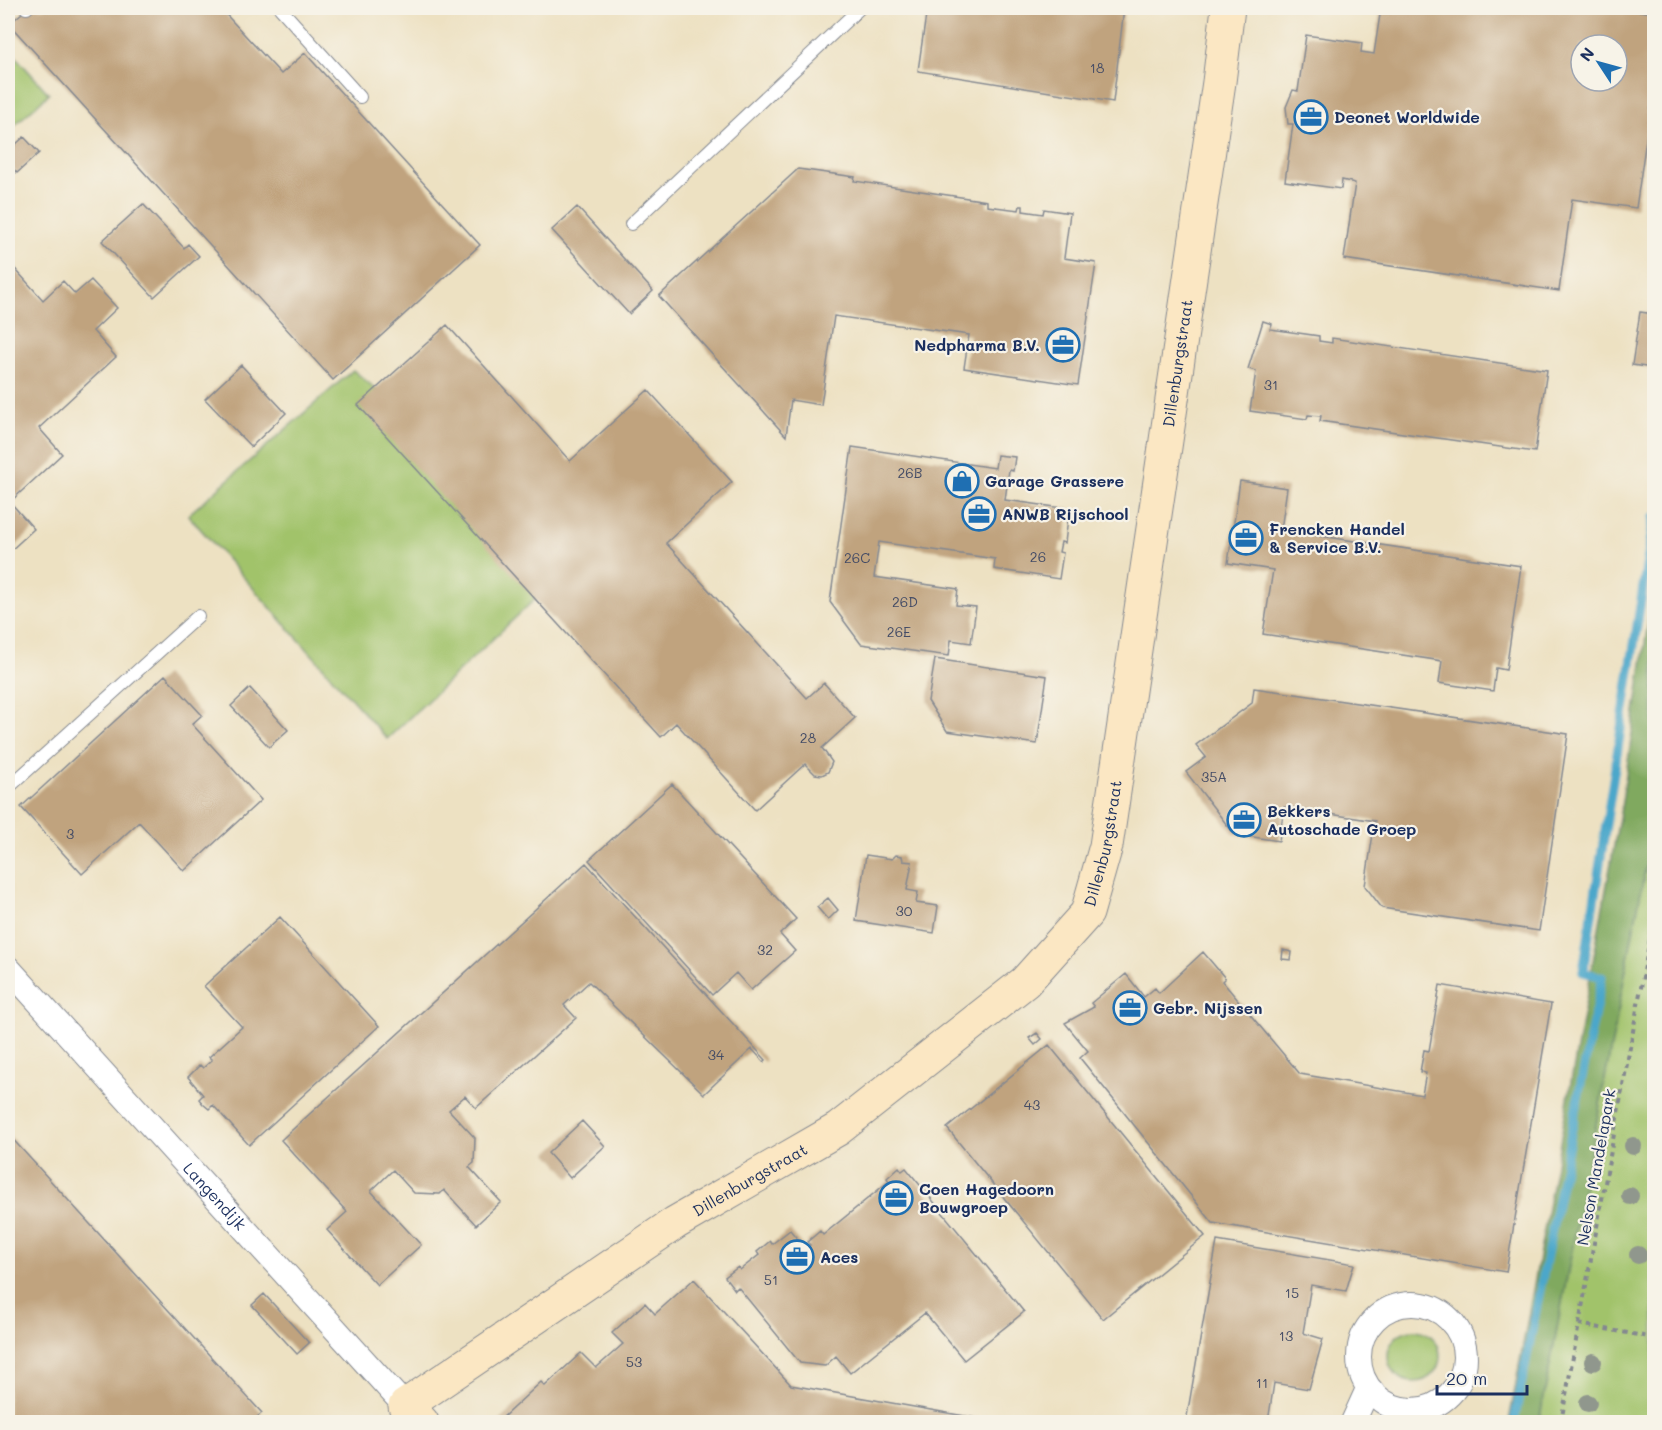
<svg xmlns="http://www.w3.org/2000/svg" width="1662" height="1430" viewBox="0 0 1662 1430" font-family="Mali,sans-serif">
	<rect width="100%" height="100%" fill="#f7f3e8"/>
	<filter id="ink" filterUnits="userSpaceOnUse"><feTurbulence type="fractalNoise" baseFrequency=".0167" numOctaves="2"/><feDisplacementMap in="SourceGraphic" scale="12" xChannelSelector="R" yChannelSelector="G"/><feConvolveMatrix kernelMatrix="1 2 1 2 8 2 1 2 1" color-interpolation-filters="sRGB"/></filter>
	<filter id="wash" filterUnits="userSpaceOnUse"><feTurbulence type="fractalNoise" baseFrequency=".008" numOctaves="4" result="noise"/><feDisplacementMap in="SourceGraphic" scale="24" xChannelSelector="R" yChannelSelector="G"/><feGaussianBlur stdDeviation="1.35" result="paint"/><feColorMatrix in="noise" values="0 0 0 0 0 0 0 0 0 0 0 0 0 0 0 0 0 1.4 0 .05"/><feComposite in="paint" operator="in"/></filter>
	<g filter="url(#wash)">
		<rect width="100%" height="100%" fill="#ede1c2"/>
		<path fill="#a1c36b" stroke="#5e7964" stroke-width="1.5" d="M8,48L49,94L8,131Z
			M353,370L389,400L548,587L387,739L188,515Z
			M1654,823V1422H1539Z
			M1388 1356a26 26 0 1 1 52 0a26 26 0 1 1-52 0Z"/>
		<path fill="#80a95f" stroke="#4e6c5e" stroke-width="1.5" d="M1654,581V823L1539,1422H1509L1622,802Z"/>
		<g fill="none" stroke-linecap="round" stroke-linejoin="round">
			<path stroke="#4ca7ca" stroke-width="9" d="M1514,1422L1602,977L1583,972L1654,517"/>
		</g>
		<g id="blocks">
			<path fill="#c0a37e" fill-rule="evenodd" d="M28,8H220L281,74L305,53L480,245L333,380L9,24Z
				M927,8H1124L1113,102L918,71Z
				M1381,8H1616L1654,13V84L1636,208L1572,199L1559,291L1344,259L1355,183L1342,180L1341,189L1285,181L1293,124H1288L1286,107L1293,90L1298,91L1306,35L1362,43L1361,52L1374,54ZM1581,45H1617V81H1581Z
				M24,137L39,153L17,173L8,163V151Z
				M798,169L855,177L854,181L987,201V206L1019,210L1020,206H1023V211L1043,214L1044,209L1070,213L1064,258L1096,263L1078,385L964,368L969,335L834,316L821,405L791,400L786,436L659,296Z
				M143,204L184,248L188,244L199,256L154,297L102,241Z
				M577,207L653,291L629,314L552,230Z
				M8,261L43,300L63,281L75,294L91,280L117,308L93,331L116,357L39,428L62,454L10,502L34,529L8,553Z
				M1640,312L1654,314L1653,368L1632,365Z
				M1263,321L1272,324L1270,329L1319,336V341L1332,343V338L1547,370L1535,452L1320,421L1321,416L1308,415L1307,419L1250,411L1256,371L1248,369Z
				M447,325L570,461L648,390L732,482L666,543L807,698L824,683L855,718L822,748L832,762L828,772L822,775L815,774L805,764L755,810L676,723L661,737L358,405Z
				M241,365L286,413L251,447L205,399Z
				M852,447L995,468L997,455L1015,457L1013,471L1009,470L1005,500L1069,509L1065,543L1061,542L1059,552L1063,553L1059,579L994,569L995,559L879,542L874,577L958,589L956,605L976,607L971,643L951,640L949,656L861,644L830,602Z
				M1240,481L1287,488L1281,530L1521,566L1506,670L1496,668L1493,691L1439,683L1442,661L1263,634L1273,570L1228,563Z
				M935,659L1047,676L1037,744L947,731L928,701Z
				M165,675L202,715L192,724L261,800L184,871L139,822L82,874L21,807Z
				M250,688L288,730L269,747L231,706Z
				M1254,688L1568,734L1539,931L1382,908L1365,886L1375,821L1284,807L1279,841L1234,834L1186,772L1206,757L1196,745L1252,703Z
				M672,784L796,919L780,934L795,951L751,990L736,973L712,995L589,860Z
				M866,855L892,859L896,855L902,856L903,861L912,862L907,890L918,892L916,903L938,906L934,933L856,921Z
				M586,863L766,1060L764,1062L752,1049L704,1094L589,982L564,1005L576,1018L476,1108L465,1096L449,1110L475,1138L474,1163L469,1167L501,1202L476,1225L444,1190L440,1194L414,1193L393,1170L371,1191L421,1245L377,1285L327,1230L347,1212L281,1140Z
				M828,898L838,910L828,920L817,907Z
				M280,917L379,1026L249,1145L213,1105L209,1109L203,1104L199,1099L203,1095L188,1077L200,1065L203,1068L212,1060L209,1057L242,1027L204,986Z
				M1283,950L1292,952L1291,960L1282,959Z
				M1203,952L1225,978L1222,981L1300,1074L1422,1095L1426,1073L1420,1072L1424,1050L1429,1051L1440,985L1551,1004L1506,1272L1213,1223L1080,1058L1088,1051L1065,1023L1094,1007L1091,1003L1126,974L1144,997L1155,988L1159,993Z
				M1037,1033L1042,1039L1035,1045L1029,1038Z
				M1049,1045L1205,1236L1103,1319L947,1128Z
				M582,1121L605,1146L570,1178L548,1153Z
				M8,1134L262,1413L251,1422H8Z
				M899,1167L902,1171L906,1168L1024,1312L964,1360L925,1313L850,1373L836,1356L825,1366L800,1363L738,1287L735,1290L725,1277L738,1267L740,1270L759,1255L757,1252L770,1241L772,1244L790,1230L806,1249L810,1245L807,1242L820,1231L823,1235L889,1181L887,1178Z
				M1217,1241L1354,1264L1346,1291L1311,1285L1303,1333L1323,1339L1309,1389L1274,1383L1268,1422H1186Z
				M694,1279L791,1385L998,1422H503L500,1420L541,1382L545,1386L581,1353L596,1368L623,1344L612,1333L645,1303L655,1314Z
				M264,1294L309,1343L297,1354L252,1305Z"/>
		</g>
	</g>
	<g filter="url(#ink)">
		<use href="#blocks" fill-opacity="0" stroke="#848890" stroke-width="1.5"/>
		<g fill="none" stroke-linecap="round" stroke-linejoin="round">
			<defs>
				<path id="lane" d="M26,8H27
					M280,8L360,97
					M631,224L860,8
					M8,788L198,616"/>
				<g id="street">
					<path id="s1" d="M8,968L405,1406"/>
					<circle cx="1412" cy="1357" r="53"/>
					<path d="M1353,1422L1368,1389"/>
				</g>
				<g id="secondary">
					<path id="s2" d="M422,1422L405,1406L675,1223L838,1129L1025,982L1087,913L1106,846L1219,82L1228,8"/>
				</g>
			</defs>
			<use href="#lane" stroke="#848890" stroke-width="14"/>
			<use href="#street" stroke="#848890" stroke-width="26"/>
			<use href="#secondary" stroke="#848890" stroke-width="35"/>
			<path stroke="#848890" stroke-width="4" stroke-dasharray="4.5 4.5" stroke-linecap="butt" d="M1579,1324L1654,1338
				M1561,1422L1654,917"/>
			<use href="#lane" stroke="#fff" stroke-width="12"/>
			<use href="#street" stroke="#fff" stroke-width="24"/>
			<use href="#secondary" stroke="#fbe7c3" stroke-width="33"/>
		</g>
		<g fill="#90978d">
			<circle cx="1633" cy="1146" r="9"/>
			<circle cx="1630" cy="1196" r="9"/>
			<circle cx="1638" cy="1255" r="9"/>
			<circle cx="1593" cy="1362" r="9"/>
			<circle cx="1588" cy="1403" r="9"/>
		</g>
	</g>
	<defs>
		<symbol id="office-ring" viewBox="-11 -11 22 22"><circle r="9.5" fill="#f7f3e8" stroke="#1f6fb2" stroke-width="1.5"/><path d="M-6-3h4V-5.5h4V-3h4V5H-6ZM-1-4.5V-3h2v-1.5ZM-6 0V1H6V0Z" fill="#1f6fb2"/></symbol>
		<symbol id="shop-ring" viewBox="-11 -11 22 22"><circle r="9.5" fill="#f7f3e8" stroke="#1f6fb2" stroke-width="1.5"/><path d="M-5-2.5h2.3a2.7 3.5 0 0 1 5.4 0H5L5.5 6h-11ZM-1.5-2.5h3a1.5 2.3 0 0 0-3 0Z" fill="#1f6fb2"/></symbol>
	</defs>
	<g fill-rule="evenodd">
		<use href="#office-ring" x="1292" y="98" width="38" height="38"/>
		<use href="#office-ring" x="1044" y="326" width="38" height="38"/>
		<use href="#shop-ring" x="943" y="462" width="38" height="38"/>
		<use href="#office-ring" x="960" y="495" width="38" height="38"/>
		<use href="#office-ring" x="1227" y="519" width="38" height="38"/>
		<use href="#office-ring" x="1225" y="801" width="38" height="38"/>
		<use href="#office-ring" x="1111" y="989" width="38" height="38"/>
		<use href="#office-ring" x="877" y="1179" width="38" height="38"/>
		<use href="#office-ring" x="778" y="1238" width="38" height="38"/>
	</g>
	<g text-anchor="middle" stroke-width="4.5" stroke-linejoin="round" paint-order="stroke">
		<g font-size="14" fill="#444c66">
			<text x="1097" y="73">18</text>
			<text x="1271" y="390">31</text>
			<text x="910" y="478">26B</text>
			<text x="1038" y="562">26</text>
			<text x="857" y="563">26C</text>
			<text x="905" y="607">26D</text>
			<text x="899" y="637">26E</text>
			<text x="808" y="743">28</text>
			<text x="1214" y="782">35A</text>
			<text x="70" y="839">3</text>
			<text x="904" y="916">30</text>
			<text x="765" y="955">32</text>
			<text x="716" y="1060">34</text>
			<text x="1032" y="1110">43</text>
			<text x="771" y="1285">51</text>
			<text x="1292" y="1298">15</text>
			<text x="1286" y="1341">13</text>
			<text x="634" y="1367">53</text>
			<text x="1262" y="1388">11</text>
		</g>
		<g font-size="16" font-weight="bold" fill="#1b2f5e" stroke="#f7f3e8" text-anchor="start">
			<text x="1334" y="123">Deonet Worldwide</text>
			<text x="1040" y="351" text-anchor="end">Nedpharma B.V.</text>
			<text x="985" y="487">Garage Grassere</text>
			<text x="1002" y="520">ANWB Rijschool</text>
			<text x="1269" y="535">Frencken Handel<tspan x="1269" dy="18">&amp; Service B.V.</tspan></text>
			<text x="1267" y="817">Bekkers<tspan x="1267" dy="18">Autoschade Groep</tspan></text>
			<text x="1153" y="1014">Gebr. Nijssen</text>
			<text x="919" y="1195">Coen Hagedoorn<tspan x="919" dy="18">Bouwgroep</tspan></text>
			<text x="820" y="1263">Aces</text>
		</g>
		<g font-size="16" fill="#1b2f5e" stroke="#f7f3e8">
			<text dy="6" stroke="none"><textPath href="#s2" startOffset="1426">Dillenburgstraat</textPath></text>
			<text dy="6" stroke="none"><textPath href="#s2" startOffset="940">Dillenburgstraat</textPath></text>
			<text transform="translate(1596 1167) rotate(-80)" y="6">Nelson Mandelapark</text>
			<text dy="6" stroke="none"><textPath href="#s2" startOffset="436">Dillenburgstraat</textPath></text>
			<text dy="6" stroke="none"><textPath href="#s1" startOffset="308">Langendijk</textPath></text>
		</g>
	</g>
	<rect width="1662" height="1430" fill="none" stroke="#f7f3e8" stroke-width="30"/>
	<g transform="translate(1599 63) rotate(306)"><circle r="28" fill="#f7f3e8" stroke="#9fa5b1" stroke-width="1.5"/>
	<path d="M0-4.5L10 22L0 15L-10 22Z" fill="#1f6fb2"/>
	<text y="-9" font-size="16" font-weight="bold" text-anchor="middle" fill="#1b2f5e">N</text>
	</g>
	<path d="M1437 1385v9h90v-9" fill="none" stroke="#1b2f5e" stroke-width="3"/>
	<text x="1446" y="1385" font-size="18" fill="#1b2f5e" stroke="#f7f3e8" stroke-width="4.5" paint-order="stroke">20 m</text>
</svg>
